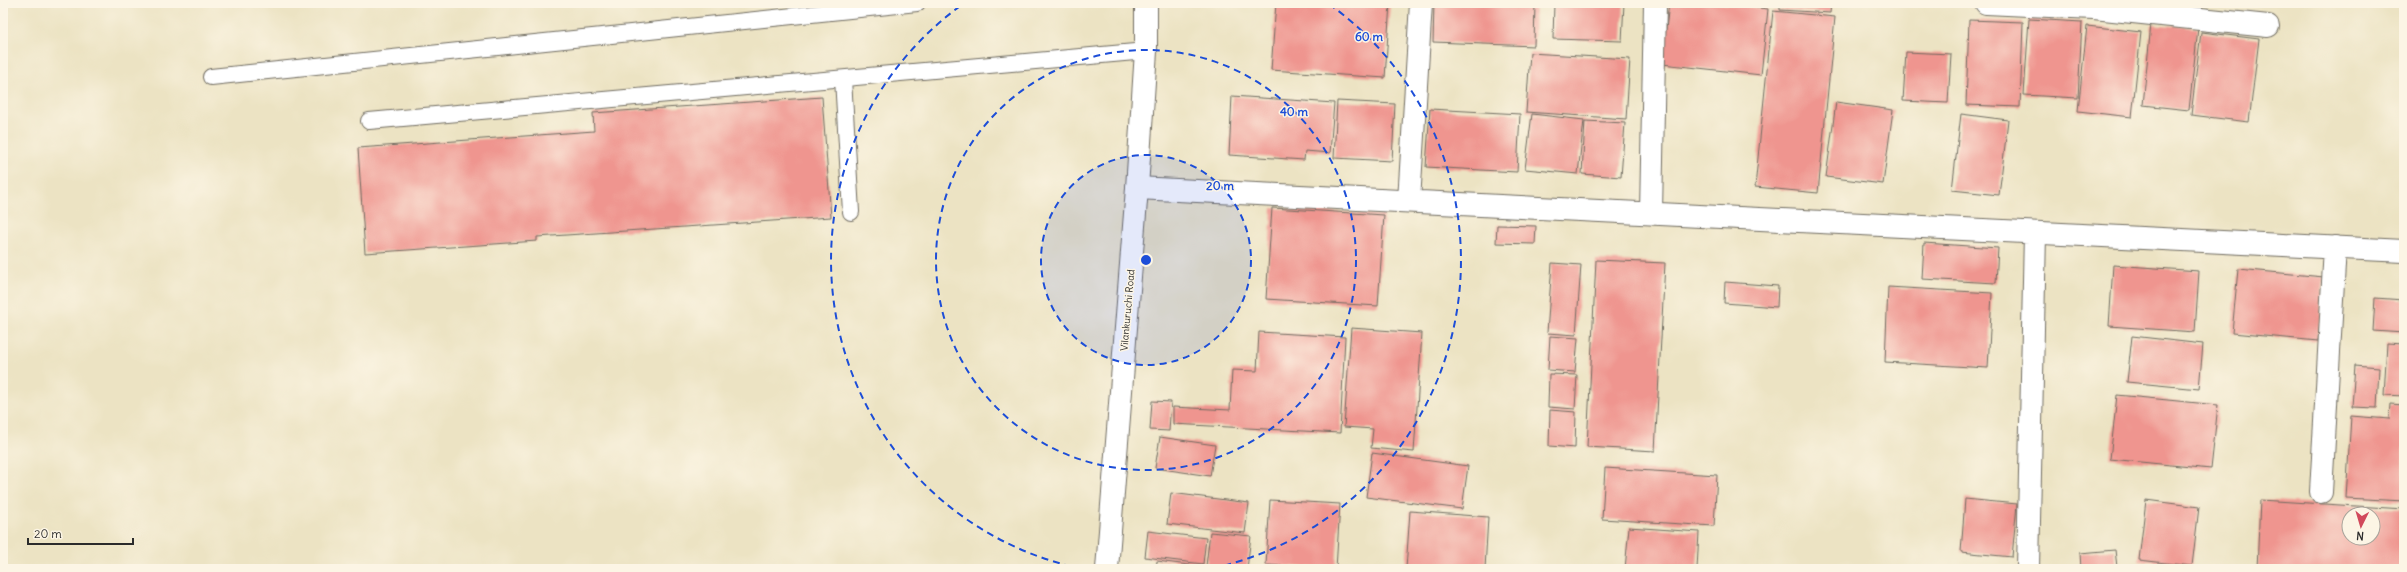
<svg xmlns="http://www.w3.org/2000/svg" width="2407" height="572" viewBox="0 0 2407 572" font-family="Delius,sans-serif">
	<rect width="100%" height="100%" fill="#fcf5e5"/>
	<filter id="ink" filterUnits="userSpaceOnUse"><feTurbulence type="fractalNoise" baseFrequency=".025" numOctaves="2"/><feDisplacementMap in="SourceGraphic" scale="8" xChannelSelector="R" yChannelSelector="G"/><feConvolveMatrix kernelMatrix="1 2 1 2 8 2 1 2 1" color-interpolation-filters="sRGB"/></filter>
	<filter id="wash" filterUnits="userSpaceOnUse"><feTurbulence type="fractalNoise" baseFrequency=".012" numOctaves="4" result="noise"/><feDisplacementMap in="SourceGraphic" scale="16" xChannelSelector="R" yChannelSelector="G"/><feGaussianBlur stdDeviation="0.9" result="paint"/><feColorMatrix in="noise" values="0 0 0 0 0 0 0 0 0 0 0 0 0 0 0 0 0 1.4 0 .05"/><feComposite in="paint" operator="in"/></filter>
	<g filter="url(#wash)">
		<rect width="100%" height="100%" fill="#ece3c3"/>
		<g id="blocks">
			<path fill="#ef958f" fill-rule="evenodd" d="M1276,3H1390L1385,78L1271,70Z
				M1434,3H1535L1534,46L1433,42Z
				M1554,3H1624L1622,41L1553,39Z
				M1669,3H1715L1768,9L1761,75L1662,64Z
				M1780,3H1831L1830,13L1780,10Z
				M1773,11L1835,17L1818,193L1755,187Z
				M2029,19L2082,22L2078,98L2024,95Z
				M1969,20L2023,22L2020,107L1966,105Z
				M2151,24L2198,28L2189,110L2143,105Z
				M2087,26L2141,32L2132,117L2078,111Z
				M2201,32L2259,39L2249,122L2191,115Z
				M1906,52L1951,54L1948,103L1903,101Z
				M1530,53L1630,59L1626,119L1526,112Z
				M1232,96L1334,103L1330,153L1305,151L1304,160L1229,155Z
				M822,97L831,217L537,237V241L365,253L358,148L594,131L593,113Z
				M1337,101L1395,104L1392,161L1334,158Z
				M1836,102L1893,110L1883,184L1826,177Z
				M1430,109L1520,114L1517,172L1426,167Z
				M1532,114L1584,120L1578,174L1525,169Z
				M1961,114L2008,120L1999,195L1952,190Z
				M1585,121L1625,123L1621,177L1582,174Z
				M1272,208L1384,215L1378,306L1266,299Z
				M1497,225L1536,226L1535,244L1496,243Z
				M1924,243L1998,248L1996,283L1922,279Z
				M1596,260L1665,263L1655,451L1587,447Z
				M1552,263L1581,265L1576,335L1547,333Z
				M2113,265L2199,271L2195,332L2109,326Z
				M2238,269L2324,277L2318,341L2232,333Z
				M1725,282L1778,286L1777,307L1724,303Z
				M1888,287L1992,293L1988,368L1885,362Z
				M2375,298L2404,300V333L2373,331Z
				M1351,328L1422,333L1414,452L1371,448L1373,429L1344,427Z
				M1259,332L1345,337L1340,433L1173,424V407L1230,410L1232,370L1257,371Z
				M1550,336L1578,338L1575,372L1548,370Z
				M2132,336L2203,344L2199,389L2127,382Z
				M2387,343L2404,344V396L2384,395Z
				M2355,365L2379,367L2377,408L2352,407Z
				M1549,374L1577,375L1575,409L1548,407Z
				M2117,395L2218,405L2211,469L2110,459Z
				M1152,401L1171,402L1169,431L1150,430Z
				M2390,404L2404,405V501L2346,498L2351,416L2389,419Z
				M1550,410L1576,412L1575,448L1549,446Z
				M1160,437L1215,445L1210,476L1155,468Z
				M1372,453L1468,466L1462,509L1366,497Z
				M1605,468L1717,475L1714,526L1602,519Z
				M1171,493L1249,503L1245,533L1167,524Z
				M1965,499L2017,504L2012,557L1961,552Z
				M1270,500L1340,504L1336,569L1266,565Z
				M2146,500L2199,507L2192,566L2139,560Z
				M2260,500L2404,509V569H2257ZM2349,514H2373V538H2349Z
				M1410,511L1488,517L1485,569H1406Z
				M1629,527L1699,532L1697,569H1625Z
				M1148,531L1206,538L1203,564L1145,557Z
				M1210,532L1251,536L1247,569L1206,566Z
				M2115,550L2117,567L2081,569L2080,553Z
				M1157,561L1213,568V569H1156Z"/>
		</g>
	</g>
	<g filter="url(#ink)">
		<use href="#blocks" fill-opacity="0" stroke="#6f6b60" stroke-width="1"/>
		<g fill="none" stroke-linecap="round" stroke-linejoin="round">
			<defs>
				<path id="service" d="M211,77L917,3
					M843,79L851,212
					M369,121L1146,51"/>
				<path id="minor" d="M1986,3L2094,8L2268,26
					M1137,188L2404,251
					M1409,201L1421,3
					M1651,213L1655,3
					M2321,492L2335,247
					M2028,569L2035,233"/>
				<path id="secondary" d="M1107,569L1137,188L1146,51V3"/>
			</defs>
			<use href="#service" stroke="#6f6b60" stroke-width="18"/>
			<use href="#minor" stroke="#6f6b60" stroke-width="24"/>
			<use href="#secondary" stroke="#6f6b60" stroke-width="24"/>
			<use href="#service" stroke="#fff" stroke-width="16"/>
			<use href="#minor" stroke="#fff" stroke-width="22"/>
			<use href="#secondary" stroke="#fff" stroke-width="22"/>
		</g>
	</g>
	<circle cx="1146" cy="260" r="105" fill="#1d4ed8" fill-opacity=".12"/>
	<g fill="none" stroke="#1d4ed8" stroke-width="2" stroke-dasharray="7 5">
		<circle cx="1146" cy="260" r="105"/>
		<circle cx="1146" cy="260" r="210"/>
		<path d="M1083 569A315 315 0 0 1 963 4M1329 4A315 315 0 0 1 1209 569"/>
	</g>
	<g text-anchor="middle" stroke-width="3" stroke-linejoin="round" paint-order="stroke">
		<g font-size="10" fill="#2b2b2b" stroke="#fcf5e5">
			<text transform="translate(1127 310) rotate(-85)" y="4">Vilankuruchi Road</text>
		</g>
	</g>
	<circle cx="1146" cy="260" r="6" fill="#1d4ed8" stroke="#fcf5e5" stroke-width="2"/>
	<g font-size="12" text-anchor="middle" font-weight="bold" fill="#1d4ed8" stroke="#fcf5e5" stroke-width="3" stroke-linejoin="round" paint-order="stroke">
		<text x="1369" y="41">60 m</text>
		<text x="1294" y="116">40 m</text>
		<text x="1220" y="190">20 m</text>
	</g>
	<rect width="2407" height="572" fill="none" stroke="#fcf5e5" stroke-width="16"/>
	<g transform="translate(2361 526) rotate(185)"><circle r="19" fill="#fcf5e5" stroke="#a8a49b"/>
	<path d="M0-3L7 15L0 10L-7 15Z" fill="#d1495b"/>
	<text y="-6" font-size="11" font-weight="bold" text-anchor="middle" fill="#2b2b2b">N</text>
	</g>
	<path d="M28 538v6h105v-6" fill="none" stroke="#2b2b2b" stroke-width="2"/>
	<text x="34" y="538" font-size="12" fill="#2b2b2b" stroke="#fcf5e5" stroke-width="3" paint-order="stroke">20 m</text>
</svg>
